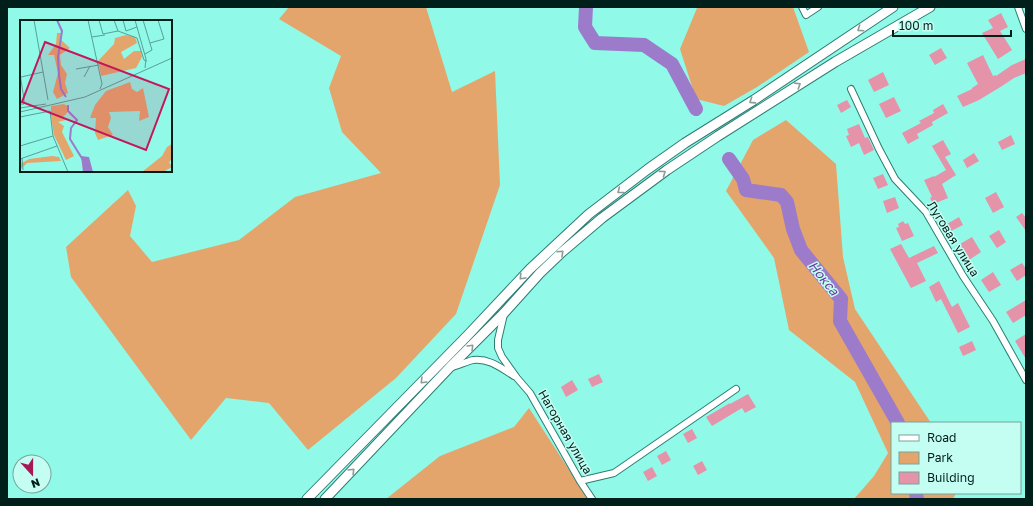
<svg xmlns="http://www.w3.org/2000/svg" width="1033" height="506" viewBox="0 0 1033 506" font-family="'Golos Text',sans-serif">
	<rect width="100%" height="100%" fill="#91f9e8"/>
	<path fill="#e4a56c" d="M289,7H426L452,92L495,71L500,185L456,314L396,378L308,450L269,403L226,398L191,440L71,277L66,247L128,190L136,206L130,236L152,262L239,240L295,197L381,173L342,132L329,88L341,56L279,19Z
		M696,7H793L809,52L757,87L724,106L696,99L680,49L697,8Z
		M786,120L836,164L843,257L855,309L931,423H892V493H956L953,499H854L874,476L888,453L855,382L789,330L774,258L726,191L753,140Z
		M529,408L588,499H386L440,456L514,427Z"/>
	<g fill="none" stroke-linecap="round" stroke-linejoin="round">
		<path stroke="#9c7bca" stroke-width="14" d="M586,7L585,27L595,43L644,45L672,64L696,109
			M729,159L743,179L746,190L781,195L787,202L793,229L801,250L841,299L840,321L898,423
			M916,493L917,499"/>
	</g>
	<path fill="#e493a9" d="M1001,13L1008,27L1000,31L1012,50L998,59L982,33L993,28L988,20Z
		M941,48L947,58L935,65L929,55Z
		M983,55L993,76L996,75V76L1012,65L1026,59V73L1014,78L1002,86L979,100L963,107L957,96L972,89V88L978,84L967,63Z
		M883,72L889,85L874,92L868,80Z
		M894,97L901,111L886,118L879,104Z
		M847,100L851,107L841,113L837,105Z
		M943,104L948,113L932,122L933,125L917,134L919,138L908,144L902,133L921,123L919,121L934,113L933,110Z
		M859,124L865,138L868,137L874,150L864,155L859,143L851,147L846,136L849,135L847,129Z
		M1011,135L1015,144L1002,150L998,142Z
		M943,140L951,154L945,157L956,175L942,184L948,198L933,204L930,198L932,197L924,180L934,176V177L946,170L932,146Z
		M974,153L979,161L967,168L963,160Z
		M883,174L888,185L878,189L873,178Z
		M996,192L1004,207L993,213L985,198Z
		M895,197L899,208L887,213L883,201Z
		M1022,213L1026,218V231L1016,217Z
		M959,217L963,225L951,231L947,224Z
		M903,221L905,224L908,223L914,236L902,241L896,228L899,227L898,224Z
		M999,230L1006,242L997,248L989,236Z
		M972,237L981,252L969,260L960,244Z
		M901,244L909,258L934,246L938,253L917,263L926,281L911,288L890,249Z
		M1022,263L1026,269V275L1017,281L1010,270Z
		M993,272L1001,285L989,292L981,280Z
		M939,281L952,307L958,303L970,327L958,333L941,299L936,302L929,287Z
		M1026,300V315L1013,323L1006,312Z
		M1026,334V359L1015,341Z
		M972,341L976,350L963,356L959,347Z
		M599,374L603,382L592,387L588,379Z
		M572,380L578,390L566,397L561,387Z
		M748,394L756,407L745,413L742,408L712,426L706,417L730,403V404Z
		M692,429L697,438L688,443L683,434Z
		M666,451L671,460L662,465L657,456Z
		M702,461L707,470L698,475L693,466Z
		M652,467L657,476L648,481L643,472Z"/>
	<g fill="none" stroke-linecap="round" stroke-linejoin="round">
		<defs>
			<path id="street" d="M802,7L806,15L818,7
				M1018,7L1026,29
				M851,89L879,149L895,179L926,212L963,276L993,321L1026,380
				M504,314L498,340V348L502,357L517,378L530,393L580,481L592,499
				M452,367C459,365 466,362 473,360C489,358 501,368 514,376
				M580,481L614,473L736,389"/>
			<path id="secondary" d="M307,499L468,335L530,269L589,214L648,169L685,143L754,100L893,7
				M325,499L450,367L504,313L540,273L562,252L602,218L667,170L718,136L835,62L930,7"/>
		</defs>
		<use href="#street" stroke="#2c7e73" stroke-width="8"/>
		<use href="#secondary" stroke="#2c7e73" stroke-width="11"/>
		<use href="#street" stroke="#fff" stroke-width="6"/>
		<use href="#secondary" stroke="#fff" stroke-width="9"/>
	</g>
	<defs><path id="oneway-chevron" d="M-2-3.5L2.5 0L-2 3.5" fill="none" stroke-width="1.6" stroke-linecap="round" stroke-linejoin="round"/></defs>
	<g stroke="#8c9a98">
		<use href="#oneway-chevron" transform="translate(860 29) rotate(146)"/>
		<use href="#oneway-chevron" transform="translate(798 85) rotate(-32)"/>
		<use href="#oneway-chevron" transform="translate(752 101) rotate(147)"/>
		<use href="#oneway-chevron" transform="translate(663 173) rotate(-36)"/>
		<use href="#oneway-chevron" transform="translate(620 191) rotate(142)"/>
		<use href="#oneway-chevron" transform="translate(561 253) rotate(-43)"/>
		<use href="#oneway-chevron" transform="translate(522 277) rotate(133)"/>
		<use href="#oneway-chevron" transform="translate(471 347) rotate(-45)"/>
		<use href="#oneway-chevron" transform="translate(423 381) rotate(135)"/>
		<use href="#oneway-chevron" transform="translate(352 471) rotate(-46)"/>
	</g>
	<g text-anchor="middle" stroke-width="3" stroke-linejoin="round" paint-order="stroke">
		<g font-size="12" fill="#001e1a" stroke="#c4fef3">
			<text transform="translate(953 239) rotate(58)" y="4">Луговая улица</text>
			<text transform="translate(565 432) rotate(60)" y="4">Нагорная улица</text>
		</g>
		<g font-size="13" font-style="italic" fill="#693c9b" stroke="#c4fef3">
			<text transform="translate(824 278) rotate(51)" y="5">Нокса</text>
		</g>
	</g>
	<g transform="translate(20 20)">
		<rect width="152" height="152" fill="#91f9e8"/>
		<path d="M37,13H41L40,19L50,28L40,35L41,45L47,54L45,63L48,73L37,79L33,72L38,53L34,35H28L36,24ZM106,15L115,17L117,23L101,32L104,39L114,31H121L122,37L116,48L81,56L78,41L94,24L95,18ZM110,62L112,69L117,72L123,68L129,97L119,101L120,91L89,92L91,98L88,107L93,115L78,120L75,113L76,98H70L75,85L86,71ZM44,84L47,86V93L43,97L46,100L38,102L44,106L42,112L54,136L46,140L34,115L31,96V86ZM152,124V139L149,142L152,147L143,152H122L142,136L147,127ZM32,136L39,137L41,141L7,143L0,150V144L9,139Z" fill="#e4a56c"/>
		<path d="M61,136L69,137L73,152H63Z" fill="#9c7bca"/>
		<path fill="none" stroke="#9c7bca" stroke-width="2" d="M37,0L42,11L38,37L39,55L41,69L46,77M48,85V91L57,100L51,108L50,119L63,140"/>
		<path fill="none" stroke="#57a196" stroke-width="1" d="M14,0L28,80M68,0L82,64L80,69M79,0L83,14L98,11M94,0L98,11L117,18L124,40L127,41M103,0L106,11L117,7M115,0L126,39L125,48M123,0L132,30L125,34M72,17L85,15M130,23L144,19L138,0M56,49L79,45M0,54L4,79V84H0M1,57L23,52M64,57L70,46M0,88L26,84M0,92L65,77L152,38M0,97L30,91L33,116L48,152M0,126L33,116M2,138L3,150M0,139L37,126"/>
		<path fill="#c2185b" fill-opacity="0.15" stroke="#c2185b" stroke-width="2" d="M25,22L149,69L126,130L2,82Z"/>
		<rect width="152" height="152" fill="none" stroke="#001e1a" stroke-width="2"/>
	</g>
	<rect width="1033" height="506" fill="none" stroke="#001e1a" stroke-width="16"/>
	<rect x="891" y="422" width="130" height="72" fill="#c4fef3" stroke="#76a49c"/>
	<rect x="899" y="435" width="20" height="6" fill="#ffffff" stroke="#76a49c"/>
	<text x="927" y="442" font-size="12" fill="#001e1a">Road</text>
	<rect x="899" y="452" width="20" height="12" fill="#e4a56c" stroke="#76a49c"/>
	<text x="927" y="462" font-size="12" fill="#001e1a">Park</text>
	<rect x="899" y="472" width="20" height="12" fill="#e493a9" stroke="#76a49c"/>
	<text x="927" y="482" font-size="12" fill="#001e1a">Building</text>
	<g transform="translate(32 474) rotate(159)"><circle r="19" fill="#c4fef3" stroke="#76a49c"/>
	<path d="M0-3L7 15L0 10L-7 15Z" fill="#a81855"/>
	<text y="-6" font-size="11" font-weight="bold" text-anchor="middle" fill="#001e1a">N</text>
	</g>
	<path d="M893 30v6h118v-6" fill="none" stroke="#001e1a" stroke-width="2"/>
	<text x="899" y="30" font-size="12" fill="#001e1a" stroke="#c4fef3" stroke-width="3" paint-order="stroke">100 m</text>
</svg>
